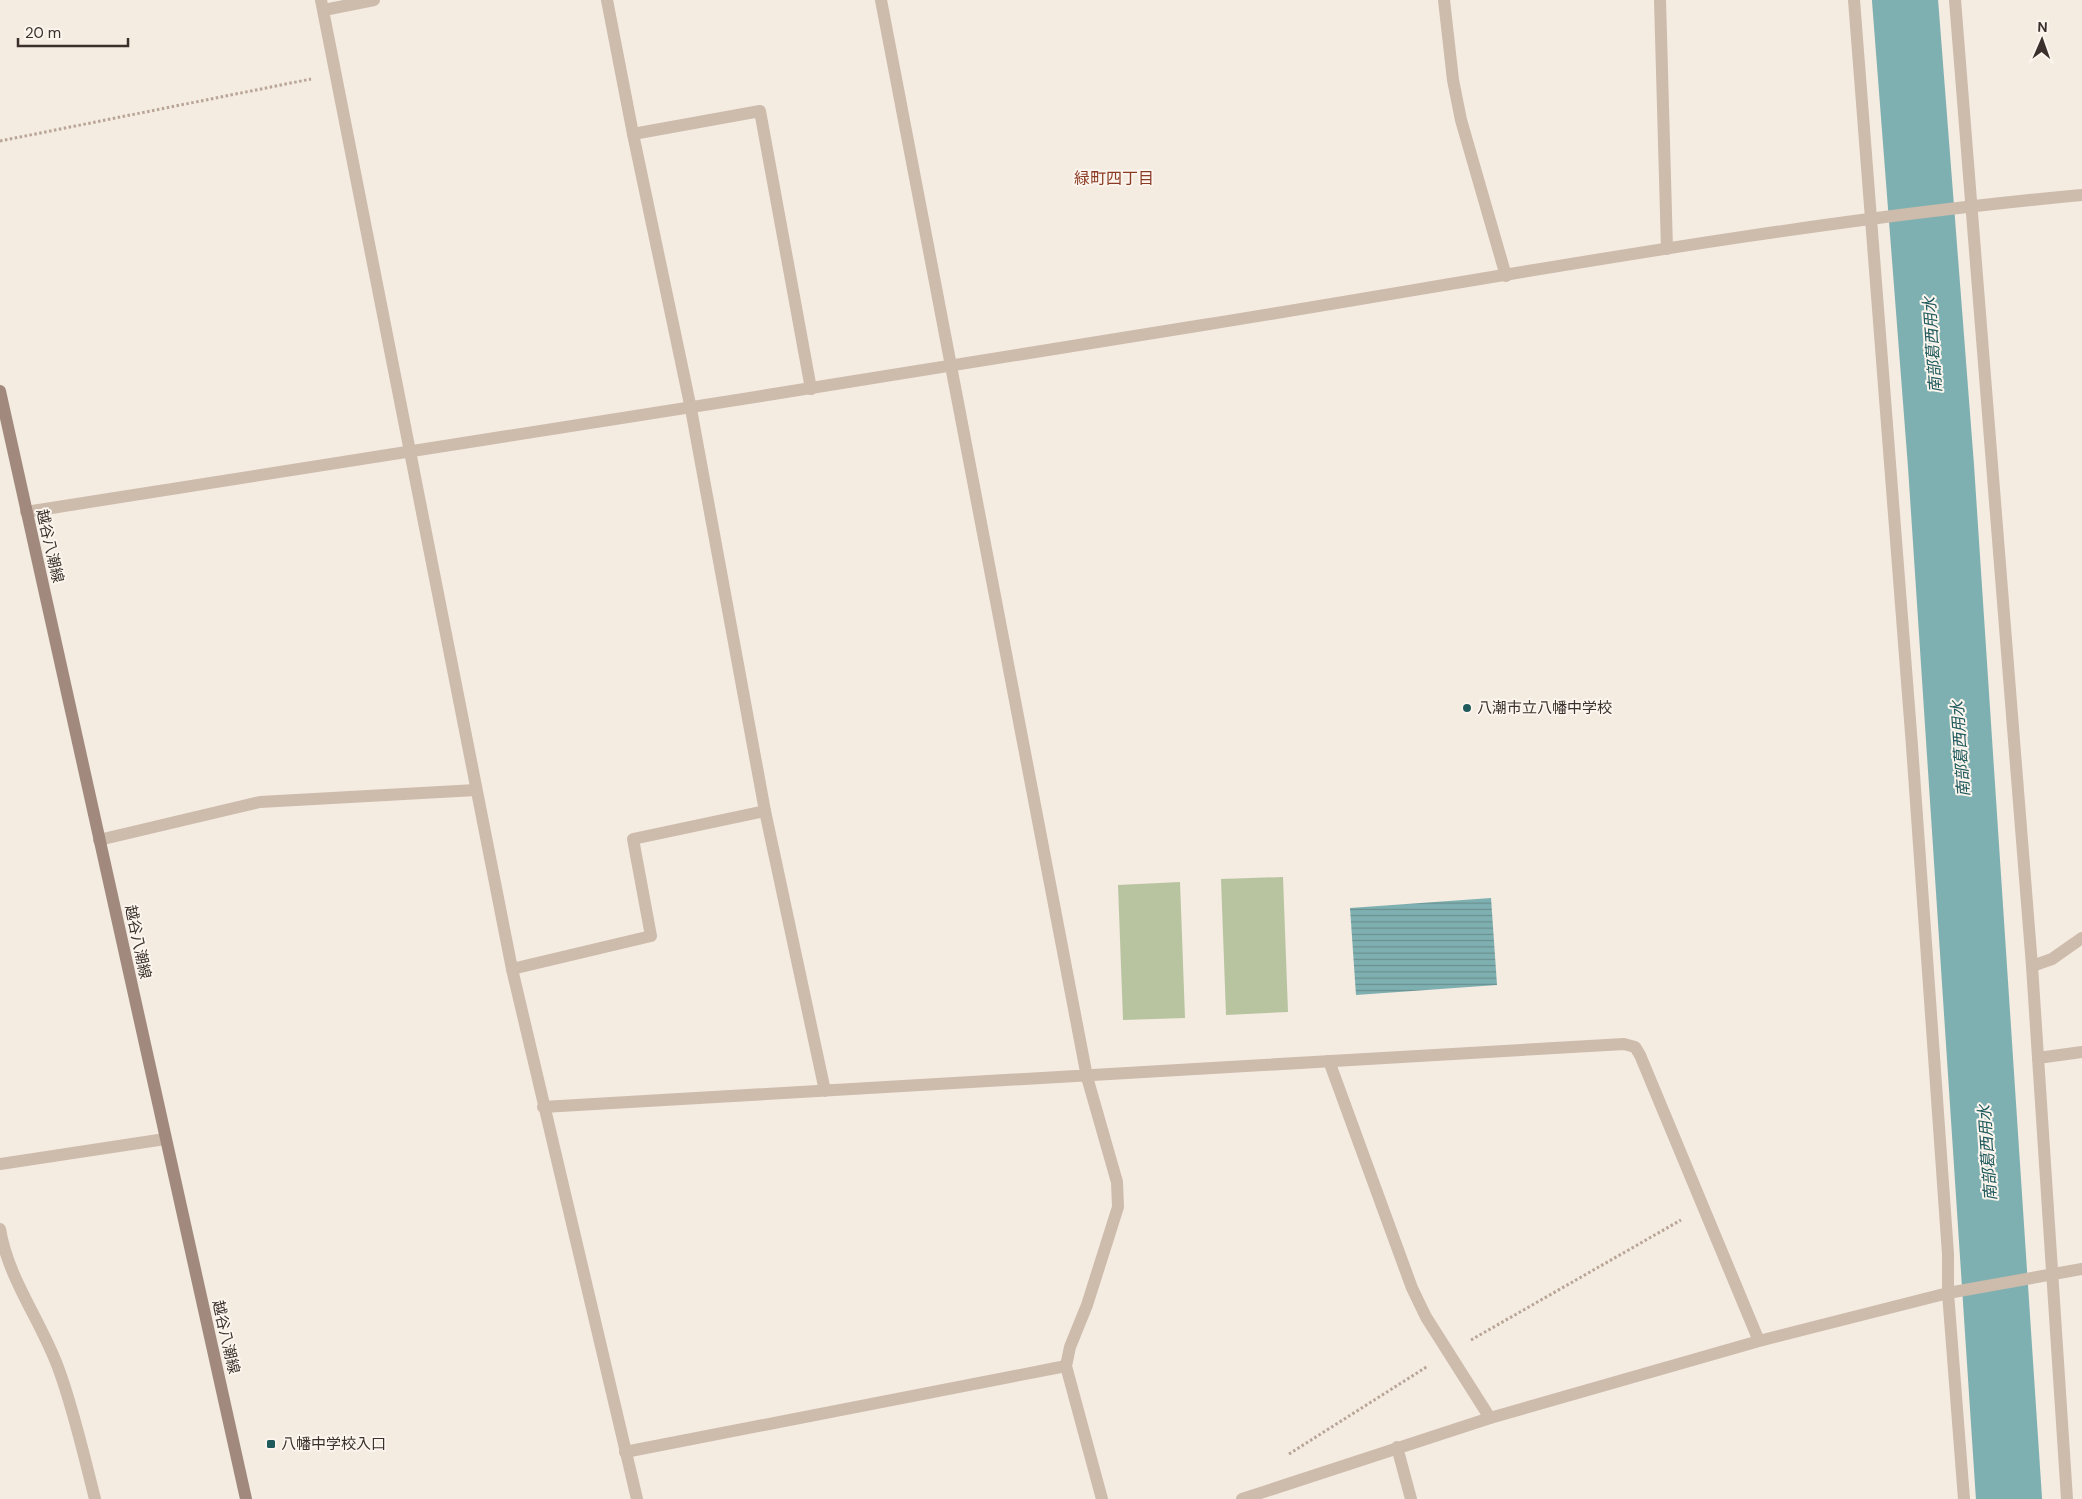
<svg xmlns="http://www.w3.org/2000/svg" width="2082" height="1499" viewBox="0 0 2082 1499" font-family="'DM Sans','Noto Sans JP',sans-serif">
	<defs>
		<pattern id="water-rules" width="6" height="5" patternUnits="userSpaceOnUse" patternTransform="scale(1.25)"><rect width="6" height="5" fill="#7fb0b1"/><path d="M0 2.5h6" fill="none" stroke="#699090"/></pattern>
	</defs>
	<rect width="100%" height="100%" fill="#f4ebe1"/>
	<path fill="#b8c4a0" d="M1283,877L1288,1012L1226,1015L1221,879Z
		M1180,882L1185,1018L1123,1020L1118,885Z"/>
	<path fill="url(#water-rules)" d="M1491,898L1497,985L1356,995L1350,908Z"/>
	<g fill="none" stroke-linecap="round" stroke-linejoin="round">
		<path stroke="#7fb0b1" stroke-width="66" d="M1905,0L1941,466L2009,1499"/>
		<path stroke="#b9a596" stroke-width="3" stroke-dasharray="2.5 2.5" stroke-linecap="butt" d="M0,141L311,79
			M1471,1340L1681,1220
			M1289,1454L1428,1366"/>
		<path stroke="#cdbbac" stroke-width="12" d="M1444,0L1453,80L1461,120L1506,276
			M1660,0L1667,249
			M633,134L760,111L811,389
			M99,840L260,802L476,790
			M512,969L651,936L633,839L765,811
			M2038,1058L2082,1052
			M1329,1061L1412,1288L1426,1317L1490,1418
			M0,1229C8,1279 42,1322 59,1370C74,1411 84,1456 95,1499
			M625,1452L1066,1366"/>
		<path stroke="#cdbbac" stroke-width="12" d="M321,0L512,969L637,1499
			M607,0L633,134L691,409L765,811L825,1091
			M881,0L1087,1077L1117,1182L1118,1207L1087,1305L1070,1347L1066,1366L1102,1499
			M1854,0L1912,746L1948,1254V1293L1964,1499
			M1955,0L2032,966L2067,1499
			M324,10L374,0
			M2032,966L2052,959L2082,938
			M543,1107L1624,1044L1635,1047L1640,1055L1759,1341
			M0,1164L165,1139
			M1397,1447L1411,1499
			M1242,1499L1490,1418L1759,1341L1948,1293L2082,1269"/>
		<path stroke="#cdbbac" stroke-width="12" d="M26,512C418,450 811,389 1203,325C1495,278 1787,222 2082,195"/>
		<path stroke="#a18a7d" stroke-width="12" d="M0,391L246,1499"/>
	</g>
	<g fill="#205a5d" stroke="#fbf5ee" stroke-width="2">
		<circle cx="1467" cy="708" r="5"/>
		<rect x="266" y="1439" width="10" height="10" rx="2.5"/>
	</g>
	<g text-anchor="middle" stroke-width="4" stroke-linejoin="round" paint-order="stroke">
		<g font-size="15" fill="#3b302b" stroke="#fbf5ee">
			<text transform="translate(50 546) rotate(77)" y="5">越谷八潮線</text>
			<text transform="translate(138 942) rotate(78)" y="5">越谷八潮線</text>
			<text transform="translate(226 1337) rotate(77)" y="5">越谷八潮線</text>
		</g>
		<g font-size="15" fill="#3b302b" stroke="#fbf5ee" text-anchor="start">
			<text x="1477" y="713">八潮市立八幡中学校</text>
			<text x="281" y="1449">八幡中学校入口</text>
		</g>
		<g font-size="16" fill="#8b3b23" stroke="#fbf5ee">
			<text x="1114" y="184">緑町四丁目</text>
		</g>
		<g font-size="16" font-style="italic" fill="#205a5d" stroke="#fbf5ee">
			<text transform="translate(1932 345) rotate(-94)" y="6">南部葛西用水</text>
			<text transform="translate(1960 749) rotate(-94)" y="6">南部葛西用水</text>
			<text transform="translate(1987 1153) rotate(-94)" y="6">南部葛西用水</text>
		</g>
	</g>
	<g transform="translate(2042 40) rotate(2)" stroke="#fbf5ee" stroke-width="4" paint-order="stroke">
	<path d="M0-4L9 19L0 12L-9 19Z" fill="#3b302b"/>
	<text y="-8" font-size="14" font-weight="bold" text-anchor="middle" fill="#3b302b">N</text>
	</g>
	<path d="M18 38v8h110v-8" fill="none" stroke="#3b302b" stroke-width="2.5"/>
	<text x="25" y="38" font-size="15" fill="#3b302b" stroke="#fbf5ee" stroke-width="4" paint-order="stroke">20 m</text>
</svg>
